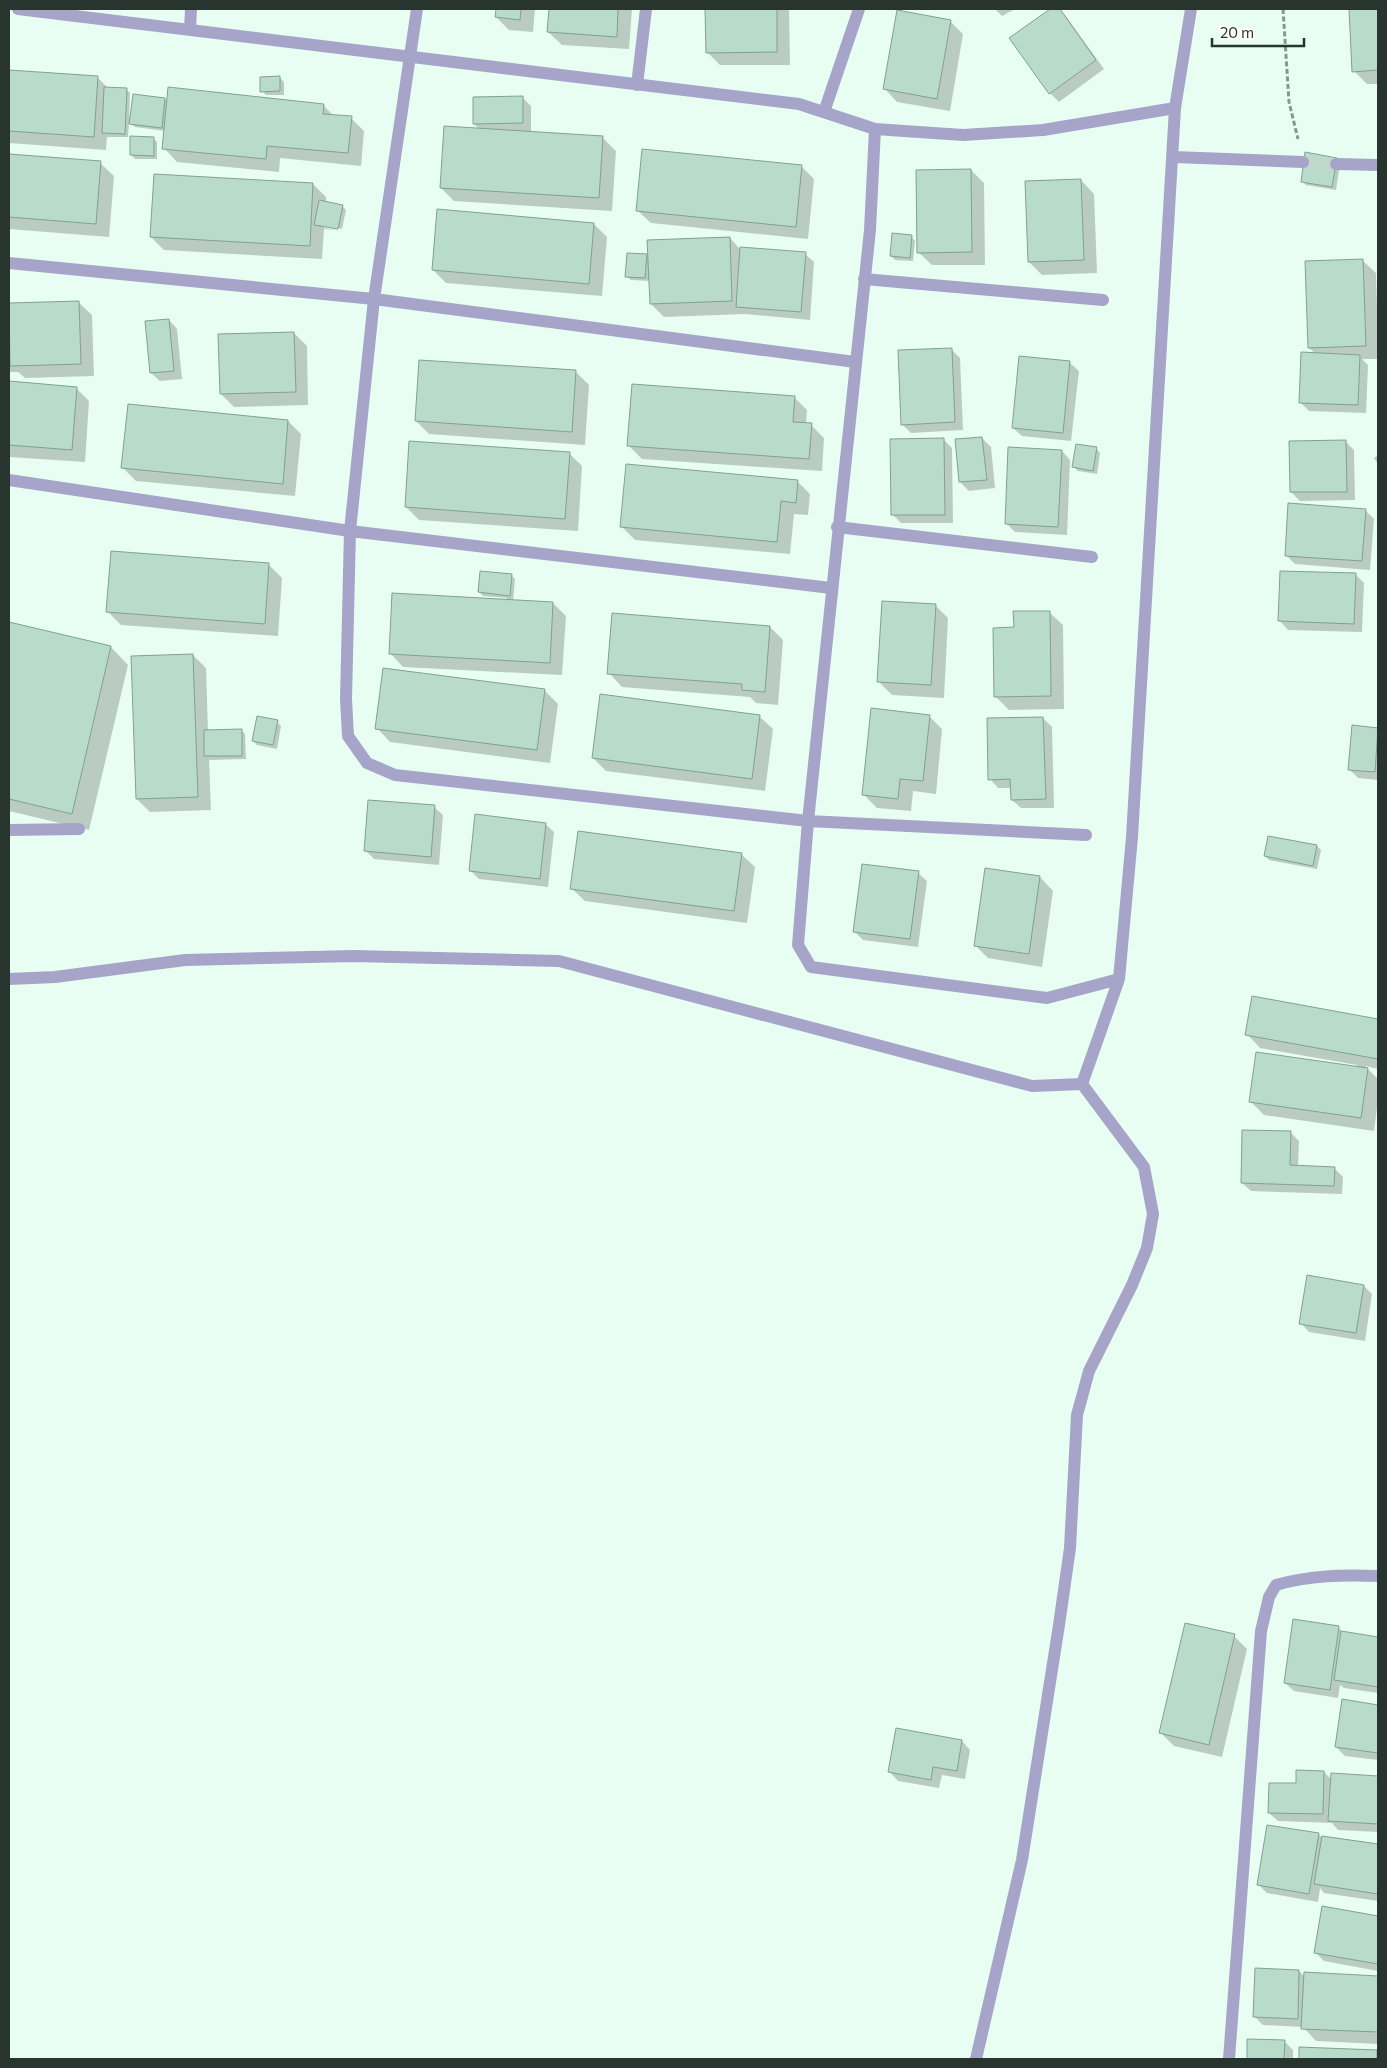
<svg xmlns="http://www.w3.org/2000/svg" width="1387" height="2068" viewBox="0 0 1387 2068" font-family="Commissioner,sans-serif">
	<rect width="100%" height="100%" fill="#e9fef3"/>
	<path fill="#0003" d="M497,9H535L533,32L509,30L496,17Z
		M550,9H632L629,49L562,45L548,32Z
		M706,9H789L790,65H720L707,52Z
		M995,9H1015L1002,16Z
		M1053,9H1059L1065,15L1104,69L1059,102L1050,93L1011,38Z
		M1350,9H1378V84H1367L1354,71Z
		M950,21L963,34L950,111L897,102L884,88Z
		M9,71L98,78L108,88L126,89L130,93L129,118L165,99L168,102L323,105L334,116L351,118L364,131L361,166L280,158L279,172L177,162L164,148L165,131L135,127L129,122L128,137H107L106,150L9,143Z
		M280,78L284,82V95H266L262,91Z
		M522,97L531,106V133L603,138L616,151L612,211L454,201L441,188L480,130L474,124Z
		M153,138L157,142V159H135L131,155Z
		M9,155L100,163L114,176L109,237L9,229Z
		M1340,163L1336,190L1306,185L1302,181Z
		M801,166L814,179L808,239L651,223L637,210Z
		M971,170L984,183L985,265H932L918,252Z
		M1081,180L1094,194L1097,273L1042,275L1029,262Z
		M313,184L326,197V202L342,206L346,210L342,229L324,225V228L342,231L324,229L322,259L164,250L151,237Z
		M594,224L607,237L602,296L446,283L433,270Z
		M911,236L915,241L913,261L895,260L891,256Z
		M730,238L740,249L805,254L814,262L810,320L745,314L664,317L651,304L650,281L631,280L627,276L646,255L649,258Z
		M1362,260L1376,273L1378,340V359H1362L1368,365L1366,413L1309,411L1300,402L1316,354L1309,348Z
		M9,302L11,304L78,302L92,315L94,376L25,378L18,372H9Z
		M169,320L177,329L182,379L160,381L151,373Z
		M294,333L307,346L308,405L234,407L221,394Z
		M951,349L960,358L963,430L911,433L902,424Z
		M1020,357L1070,363L1079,371L1071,441L1022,436L1013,428Z
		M576,372L589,385L585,445L429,434L416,421Z
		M9,383L76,388L89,401L85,462L9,457Z
		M794,397L807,410L806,424L811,425L824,438L822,471L642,459L629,446Z
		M288,421L301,434L295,496L136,481L123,468Z
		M982,438L991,447L995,488L969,491L960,482Z
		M943,439L952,448L953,523H901L893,515Z
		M1345,441L1354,450L1355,500L1300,501L1291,492Z
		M1096,448L1100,453L1097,474L1078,471L1073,466Z
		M1062,451L1070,460L1067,535L1015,532L1006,523Z
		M569,453L582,466L578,531L419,520L406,507Z
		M1378,455V464L1374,458Z
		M797,481L810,494L808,515L794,514L790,554L635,540L622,527Z
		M1365,510L1374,519L1370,570L1295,564L1286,555Z
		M269,565L282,578L278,636L121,625L108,612Z
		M1355,574L1364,583L1362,632L1288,630L1280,621Z
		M511,575L515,579L513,601L553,603L566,616L562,675L403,667L390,653L506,600L507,598L483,596L479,592Z
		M935,605L948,618L944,698L892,695L879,682Z
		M1049,612L1063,625L1064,709L1009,710L996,697Z
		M9,623L111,647L128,665L89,830L9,811Z
		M770,627L783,640L778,705L756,703L750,697L622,687L609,673Z
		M193,655L206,668L208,731L241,730L245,734L246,759L209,760L211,810L150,812L137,799Z
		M545,691L558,704L550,763L390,742L377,728Z
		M759,716L773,729L765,791L606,771L593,758Z
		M929,716L942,729L936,794L913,791L911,811L877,808L863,794Z
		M1043,718L1052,727L1054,808H1021L1012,800V788H998L990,779Z
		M277,722L281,726L277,749L257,745L253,741Z
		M1378,729V780L1358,778L1350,770Z
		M434,807L443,815L439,865L374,859L366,851Z
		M545,824L554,832L548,887L479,879L470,870Z
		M1317,846L1321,850L1317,869L1269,860L1265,856Z
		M741,854L755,867L747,923L585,901L571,888Z
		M918,873L927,881L918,947L863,940L855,932Z
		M1040,877L1053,891L1042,967L988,958L975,945Z
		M1253,997L1378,1020V1069L1365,1066L1378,1079V1100L1374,1131L1264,1115L1251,1102L1356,1067L1357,1065L1260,1048L1247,1034Z
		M1290,1132L1299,1141L1298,1167L1334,1168L1343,1177L1342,1194L1251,1191L1242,1183Z
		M1364,1286L1372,1294L1365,1341L1309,1332L1301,1323Z
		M1338,1627L1344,1633L1378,1638V1693L1344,1688L1340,1685L1338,1698L1294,1691L1285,1683Z
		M1234,1636L1247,1649L1222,1757L1174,1746L1161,1733Z
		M1343,1701L1378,1706V1760L1345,1756L1336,1747Z
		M962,1741L970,1750L965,1779L942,1775L939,1788L898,1781L890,1772Z
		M1324,1772L1332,1780V1774L1378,1777V1832L1338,1830L1332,1823L1278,1821L1269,1813L1297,1785Z
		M1318,1834L1323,1838V1837L1378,1845V1901L1324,1893L1320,1888L1318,1902L1267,1893L1258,1884Z
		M1323,1908L1378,1918V1971L1324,1961L1315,1952Z
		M1299,1971L1305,1977V1974L1378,1977V2044L1316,2041L1303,2027L1263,2025L1254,2016Z
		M1248,2040L1284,2041L1293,2050V2059H1248Z
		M1300,2048L1377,2051L1378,2059H1300Z"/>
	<path fill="#b9dcca" stroke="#80a191" d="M496,9H521L520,20L495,17Z
		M549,9H618L617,37L547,32Z
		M705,9H777V52L706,53Z
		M1050,9H1060L1096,60L1049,94L1009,38Z
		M1349,9H1378V70L1352,72Z
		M897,10L951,20L937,99L883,89Z
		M9,70L98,76L94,137L9,131Z
		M280,76V91L260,92V77Z
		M104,87L127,88L125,134L102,133Z
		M168,87L324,104L323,114L352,116L348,153L267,146L266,159L162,149Z
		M133,94L165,98L162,128L129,124Z
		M523,96V123L473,124V97Z
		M444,126L603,136L599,198L440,188Z
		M130,136L154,137V156L130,155Z
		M642,149L802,165L796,227L636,211Z
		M1305,152L1337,158L1332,187L1301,182Z
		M9,154L101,161L96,224L9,217Z
		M971,169L972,252L917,253L916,170Z
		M154,174L313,183L310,246L150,237Z
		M1081,179L1084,260L1028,262L1025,181Z
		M319,200L343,205L338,229L314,225Z
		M437,209L594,223L589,284L432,270Z
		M892,233L912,235L910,258L890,256Z
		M730,237L732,301L650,304L647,240Z
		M740,247L806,252L801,312L736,307Z
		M627,253L647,254L645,278L625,277Z
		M1363,259L1366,346L1308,348L1305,261Z
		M79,301L81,364L10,366L9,303Z
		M169,319L174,371L150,373L145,321Z
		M294,332L296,392L220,394L218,334Z
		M952,348L955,422L901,425L898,350Z
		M1301,352L1360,355L1358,405L1299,403Z
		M1019,356L1070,361L1063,433L1012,428Z
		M419,360L576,370L572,432L415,421Z
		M9,381L77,387L72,450L9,445Z
		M632,384L795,396L793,422L812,423L809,459L627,446Z
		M128,404L288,420L283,484L121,468Z
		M982,437L987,480L959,482L955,439Z
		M944,438L945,515H891L890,439Z
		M1346,440L1347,492H1290L1289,441Z
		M409,441L570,452L565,519L405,507Z
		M1076,444L1097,447L1093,471L1072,467Z
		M1008,447L1062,450L1058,527L1005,524Z
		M626,464L798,480L796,503L781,501L777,542L620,527Z
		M1288,503L1366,509L1362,561L1285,556Z
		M111,551L269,563L265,624L106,612Z
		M480,571L512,574L510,596L478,592Z
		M1280,571L1356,573L1354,624L1278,621Z
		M392,593L553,602L550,663L389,654Z
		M882,601L936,604L931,685L877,682Z
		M1013,611H1050L1051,696L994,697L993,628L1014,627Z
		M612,613L770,626L765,692L742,690V684L607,674Z
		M9,622L111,646L72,814L9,799Z
		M193,654L198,797L136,799L131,656Z
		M383,668L545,689L537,750L375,729Z
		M600,694L760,715L752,779L592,758Z
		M871,708L930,715L923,781L900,779L898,799L862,795Z
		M257,716L278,720L273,745L252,741Z
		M1043,717L1046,799L1011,800L1010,779L988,780L987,718Z
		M1352,725L1378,728L1375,772L1348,770Z
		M242,729V756H204V730Z
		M368,800L435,805L431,857L364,851Z
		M475,814L546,823L540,879L469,871Z
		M578,831L742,853L734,911L570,889Z
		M1268,836L1317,845L1313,866L1264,856Z
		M862,864L919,871L910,939L853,932Z
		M985,868L1040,876L1029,954L974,946Z
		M1252,996L1378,1019V1059L1245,1035Z
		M1256,1052L1368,1068L1361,1118L1249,1102Z
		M1242,1130L1291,1131L1290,1165L1335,1167L1334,1186L1241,1183Z
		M1307,1275L1364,1285L1356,1333L1299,1324Z
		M1293,1619L1339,1626L1330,1690L1284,1683Z
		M1185,1623L1235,1634L1209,1745L1159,1733Z
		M1341,1631L1378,1637V1687L1334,1680Z
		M1342,1699L1378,1705V1753L1335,1747Z
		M896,1728L962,1740L957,1771L933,1767L931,1780L888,1772Z
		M1296,1770L1324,1771L1323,1814L1268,1813L1269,1783H1296Z
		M1331,1773L1378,1776V1824L1328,1821Z
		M1267,1825L1319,1833L1309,1894L1257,1885Z
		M1322,1836L1378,1844V1894L1314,1884Z
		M1322,1906L1378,1916V1964L1314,1953Z
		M1255,1968L1299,1970L1298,2019L1253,2017Z
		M1304,1972L1378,1976V2032L1301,2029Z
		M1247,2039L1285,2040L1284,2059H1247Z
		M1299,2047L1377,2050V2059H1299Z"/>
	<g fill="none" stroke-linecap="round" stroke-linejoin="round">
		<path stroke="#c2d6cc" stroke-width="12" stroke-dasharray="12 6" stroke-linecap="butt" d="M1303,162L1336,164"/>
		<path stroke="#86978e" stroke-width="3" stroke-dasharray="5 2.5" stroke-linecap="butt" d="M1283,9L1289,102L1298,139"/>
		<path stroke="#a6a5c9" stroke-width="12" d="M9,830L79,829"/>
		<path stroke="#a6a5c9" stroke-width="12" d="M18,9L799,104L875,129L963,135L1043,130L1175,108
			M417,9L374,299L350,531L346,699L348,736L367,763L395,775L808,821L1086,835
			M190,30L191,9
			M637,85L646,9
			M824,112L859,9
			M875,129L870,230L808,821L798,945L811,967L1047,998L1119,979
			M1174,157L1303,162
			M1336,164L1378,165
			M9,263L374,299L855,362
			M864,279L1103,300
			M9,480L350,531L831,588
			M837,527L1092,557
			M9,979L55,977L185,960L354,956L559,961L1032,1086L1082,1084L1119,979L1132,837L1175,108L1191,9
			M976,2059L1022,1860L1059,1625L1070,1548L1077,1415L1089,1371L1132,1285L1147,1248L1153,1214L1144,1167L1082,1084
			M1229,2059L1261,1631L1269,1597L1276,1585C1310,1575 1343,1575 1378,1576"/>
	</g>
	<rect width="1387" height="2068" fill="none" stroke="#27352e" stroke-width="20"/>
	<path d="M1212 38v8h92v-8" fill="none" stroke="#27352e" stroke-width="2.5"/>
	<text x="1220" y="38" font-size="15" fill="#27352e" stroke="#ffffff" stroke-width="4" paint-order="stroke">20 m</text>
</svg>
